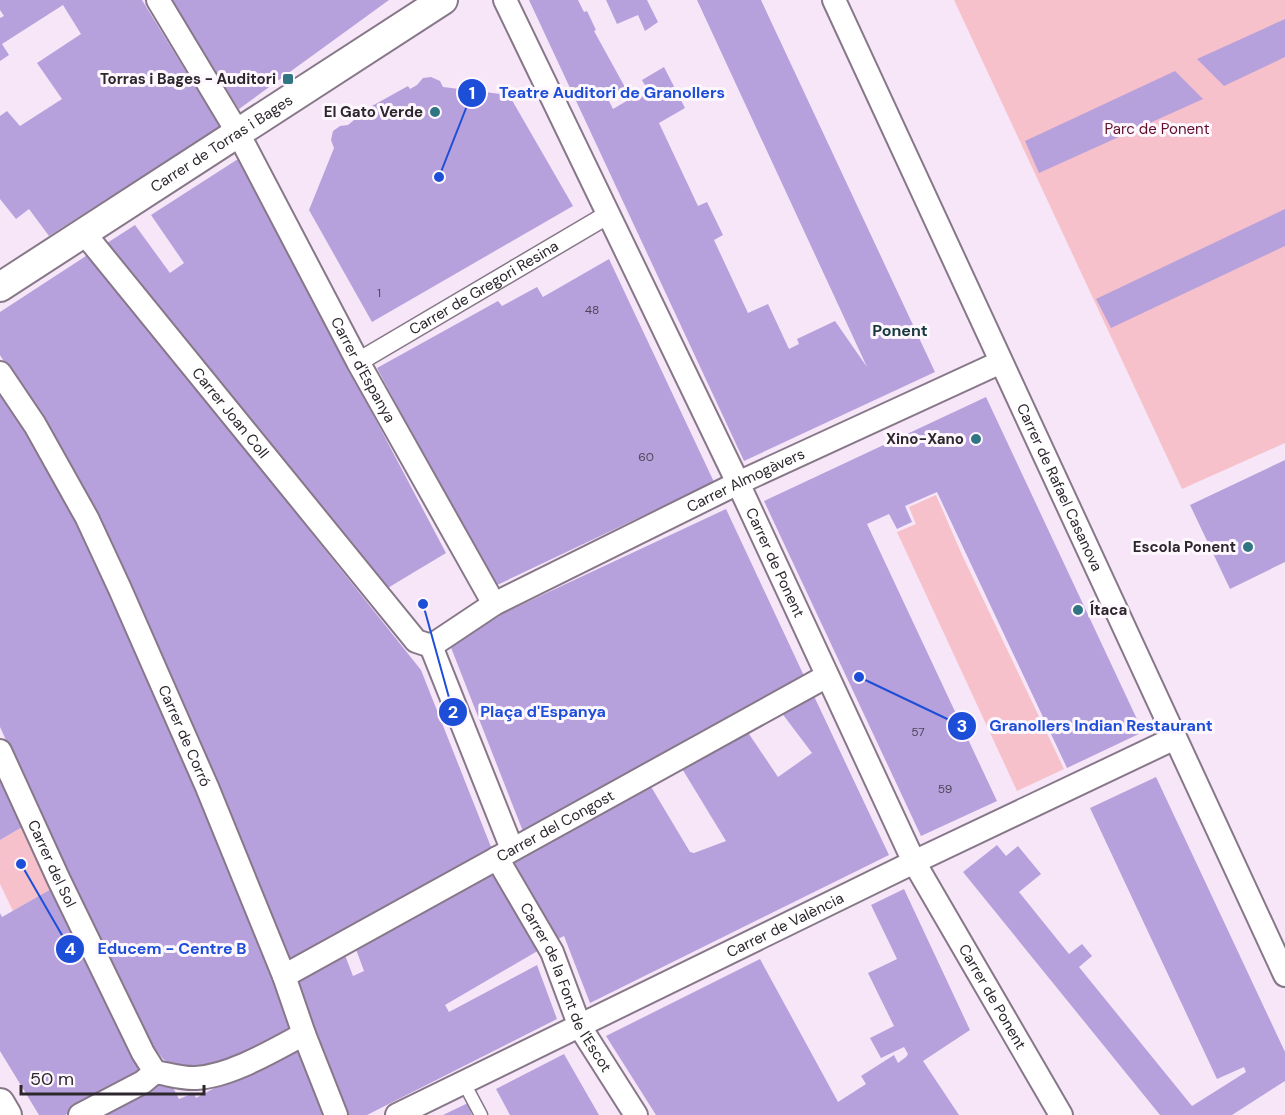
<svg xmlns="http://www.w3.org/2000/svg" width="1285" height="1115" viewBox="0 0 1285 1115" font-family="'DM Sans',sans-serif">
	<rect width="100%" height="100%" fill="#f7e6f8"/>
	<path fill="#f6c1ca" d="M954,0H1285V443L1182,489Z
		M936,495L963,557L1064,769L1017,791L897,532L916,524L909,507Z
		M24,826L53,888L13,911L0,884V840Z"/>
	<path fill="#b7a1dc" d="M0,0H142L220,127L49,236L29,209L16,219L0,199V116L7,111L20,126L62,99L37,63L81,34L63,5L2,44L9,55L0,61V18L4,16L0,10Z
		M169,0H389L239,109Z
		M529,0H578L584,12L587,11L596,30L594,31L626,89L608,99L613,109L647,89L642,80L664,67L685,108L659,123L698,206L707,202L723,235L714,240L748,313L768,304L789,349L799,344L797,339L835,321L867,367L697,0H761L935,372L744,461Z
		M606,0H647L658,22L645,31L638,15L617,24Z
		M1285,19V57L1224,86L1197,59Z
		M1175,71L1203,99L1039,173L1025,141Z
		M431,77L440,81L443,87L509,95L573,206L372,322L309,210L334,148L331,140L333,131L340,126L348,125L354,120L352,117L408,86L410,89L417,85L423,78Z
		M238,159L446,553L381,592L104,245L135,225L170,273L184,263L151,215Z
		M1285,209V246L1111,328L1096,299Z
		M89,254L421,670L493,852L291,964L16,381L0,355V312Z
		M609,259L714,482L493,587L377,368L498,301L502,306L537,287L543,297Z
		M0,392L45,461L81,528L163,708L266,962L292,1033L258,1052L196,1068L167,1062L163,1059L154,1047L96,936L0,727Z
		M986,397L1143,732L1067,768L937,492L905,506L912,522L897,529L889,514L867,524L997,801L921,836L764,501Z
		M1285,460V562L1230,589L1190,505Z
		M726,509L805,678L524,834L450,645L506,612Z
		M813,694L889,855L590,1003L564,936L556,940L510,862L650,785L690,852L694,853L726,841L681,767L747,731L778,777L812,753L781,712Z
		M0,774L24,826L0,840Z
		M1156,777L1285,1052V1081L1232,1115H1160L963,872L997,845L1006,856L1018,846L1041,874L1019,892L1069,954L1082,944L1092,956L1079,967L1192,1106L1246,1072L1244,1067L1217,1079L1090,808Z
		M495,870L541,949L445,1005L449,1012L537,965L557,1019L367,1115H347L293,978L343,950L353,976L364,971L354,944Z
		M53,888L140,1072L138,1077L65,1115H39L0,1051V913L2,917Z
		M904,889L970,1030L923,1061L959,1115H656L606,1036L760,959L838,1102L866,1084L861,1076L894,1055L898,1063L906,1057L908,1054L904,1047L881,1058L870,1038L894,1026L868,973L897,959L871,905Z
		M296,1044L324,1115H95L168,1078L179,1099L194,1093L196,1098Z
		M564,1054L599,1115H510L496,1089Z
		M468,1103L472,1115H443Z"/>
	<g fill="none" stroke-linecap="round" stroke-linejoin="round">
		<defs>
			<path id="service" d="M464,1083L481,1115"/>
			<g id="pedestrian">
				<path id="s1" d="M358,362L609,214"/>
			</g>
			<g id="minor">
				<path id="s2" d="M158,0L238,133L358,362L494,604"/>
				<path id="s3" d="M505,0L738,483L914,862L1061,1115"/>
				<path id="s4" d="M834,0L1285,975"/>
				<path id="s5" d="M84,233L416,641L431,646L494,604L738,483L1001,362"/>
				<path id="s6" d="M0,373L35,425L87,518L120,589L207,787L284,976L304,1034L336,1115"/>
				<path d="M431,646L512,849"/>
				<path id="s7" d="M0,751L59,880L143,1053L155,1072"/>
				<path id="s8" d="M497,858L552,952L580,1027L636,1115"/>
				<path id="s9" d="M284,976L827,676"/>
				<path d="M155,1072C168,1074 183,1079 196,1078C231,1076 274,1050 304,1034"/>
				<path d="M80,1115L143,1082L155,1072"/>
				<path id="s10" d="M397,1115L914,862L1175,738"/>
			</g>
			<g id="tertiary">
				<path id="s11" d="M0,287L443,0"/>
				<path d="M0,1103L7,1115"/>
			</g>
		</defs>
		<use href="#service" stroke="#877889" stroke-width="15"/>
		<use href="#pedestrian" stroke="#877889" stroke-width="21"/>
		<use href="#minor" stroke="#877889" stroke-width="26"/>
		<use href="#tertiary" stroke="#877889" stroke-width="32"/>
		<use href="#service" stroke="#fff" stroke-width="12"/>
		<use href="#pedestrian" stroke="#fff" stroke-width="18"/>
		<use href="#minor" stroke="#fff" stroke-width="22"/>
		<use href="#tertiary" stroke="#fff" stroke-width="28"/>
	</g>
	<g fill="#307583" stroke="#fef7fe" stroke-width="2">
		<rect x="282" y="73" width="12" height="12" rx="3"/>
		<circle cx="435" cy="112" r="6"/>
		<circle cx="976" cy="439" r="6"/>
		<circle cx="1248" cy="547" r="6"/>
		<circle cx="1078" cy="610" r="6"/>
	</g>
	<g text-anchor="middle" stroke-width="6" stroke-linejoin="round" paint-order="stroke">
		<g font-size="12" fill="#4f4559">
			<text x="379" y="297">1</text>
			<text x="592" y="314">48</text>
			<text x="646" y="461">60</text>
			<text x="918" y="736">57</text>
			<text x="945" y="793">59</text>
		</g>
		<g font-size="15" font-weight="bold" fill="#2c262d" stroke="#fef7fe" text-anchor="end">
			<text x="276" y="84">Torras i Bages - Auditori</text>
			<text x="423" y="117">El Gato Verde</text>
			<text x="964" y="444">Xino-Xano</text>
			<text x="1236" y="552">Escola Ponent</text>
			<text x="1090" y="615" text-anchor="start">Ítaca</text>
		</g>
		<g font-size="15" fill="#610e2a" stroke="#fef7fe">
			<text x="1157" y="134">Parc de Ponent</text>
		</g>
		<g font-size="15" fill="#2c262d" stroke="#fef7fe">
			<text dy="5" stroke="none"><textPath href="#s11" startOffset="264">Carrer de Torras i Bages</textPath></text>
			<text dy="5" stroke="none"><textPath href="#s1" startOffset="146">Carrer de Gregori Resina</textPath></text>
			<text dy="5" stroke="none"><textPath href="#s2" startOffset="423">Carrer d'Espanya</textPath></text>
			<text dy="5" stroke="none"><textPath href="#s5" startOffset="232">Carrer Joan Coll</textPath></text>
			<text dy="5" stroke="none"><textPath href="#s5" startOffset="898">Carrer Almogàvers</textPath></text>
			<text dy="5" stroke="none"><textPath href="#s4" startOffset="537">Carrer de Rafael Casanova</textPath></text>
			<text dy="5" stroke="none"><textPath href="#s3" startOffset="624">Carrer de Ponent</textPath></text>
			<text dy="5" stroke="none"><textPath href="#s6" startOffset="408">Carrer de Corró</textPath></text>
			<text dy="5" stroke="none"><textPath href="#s9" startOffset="310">Carrer del Congost</textPath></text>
			<text dy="5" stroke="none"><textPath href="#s7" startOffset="124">Carrer del Sol</textPath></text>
			<text dy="5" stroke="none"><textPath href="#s10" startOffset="432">Carrer de València</textPath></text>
			<text dy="5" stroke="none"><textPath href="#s8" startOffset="147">Carrer de la Font de l'Escot</textPath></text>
			<text dy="5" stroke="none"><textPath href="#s3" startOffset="1110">Carrer de Ponent</textPath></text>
		</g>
		<g font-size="16" font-weight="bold" fill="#17383e" stroke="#fef7fe">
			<text x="900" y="336">Ponent</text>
		</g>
	</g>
	<path fill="none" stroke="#1d4ed8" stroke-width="2" d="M439 177L472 93M423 604L453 712M859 677L962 726M21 864L70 949"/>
	<g fill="#1d4ed8" stroke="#fef7fe" stroke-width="2">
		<circle cx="439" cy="177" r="6"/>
		<circle cx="423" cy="604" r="6"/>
		<circle cx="859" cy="677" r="6"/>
		<circle cx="21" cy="864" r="6"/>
		<circle cx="472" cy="93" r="15"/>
		<circle cx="453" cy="712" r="15"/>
		<circle cx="962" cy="726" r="15"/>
		<circle cx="70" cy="949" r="15"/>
	</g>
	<g font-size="18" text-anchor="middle" font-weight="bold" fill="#fff">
		<text x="472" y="99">1</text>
		<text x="453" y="718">2</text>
		<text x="962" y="732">3</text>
		<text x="70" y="955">4</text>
	</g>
	<g font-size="16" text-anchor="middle" font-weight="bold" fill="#1d4ed8" stroke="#fef7fe" stroke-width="6" stroke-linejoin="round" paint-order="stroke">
		<text x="612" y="98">Teatre Auditori de Granollers</text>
		<text x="543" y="717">Plaça d'Espanya</text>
		<text x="1101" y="731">Granollers Indian Restaurant</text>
		<text x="172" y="954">Educem - Centre B</text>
	</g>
	<path d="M21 1085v9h183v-9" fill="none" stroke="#2c262d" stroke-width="3"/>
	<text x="30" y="1085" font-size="18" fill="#2c262d" stroke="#fef7fe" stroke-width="4.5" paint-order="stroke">50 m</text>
</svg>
